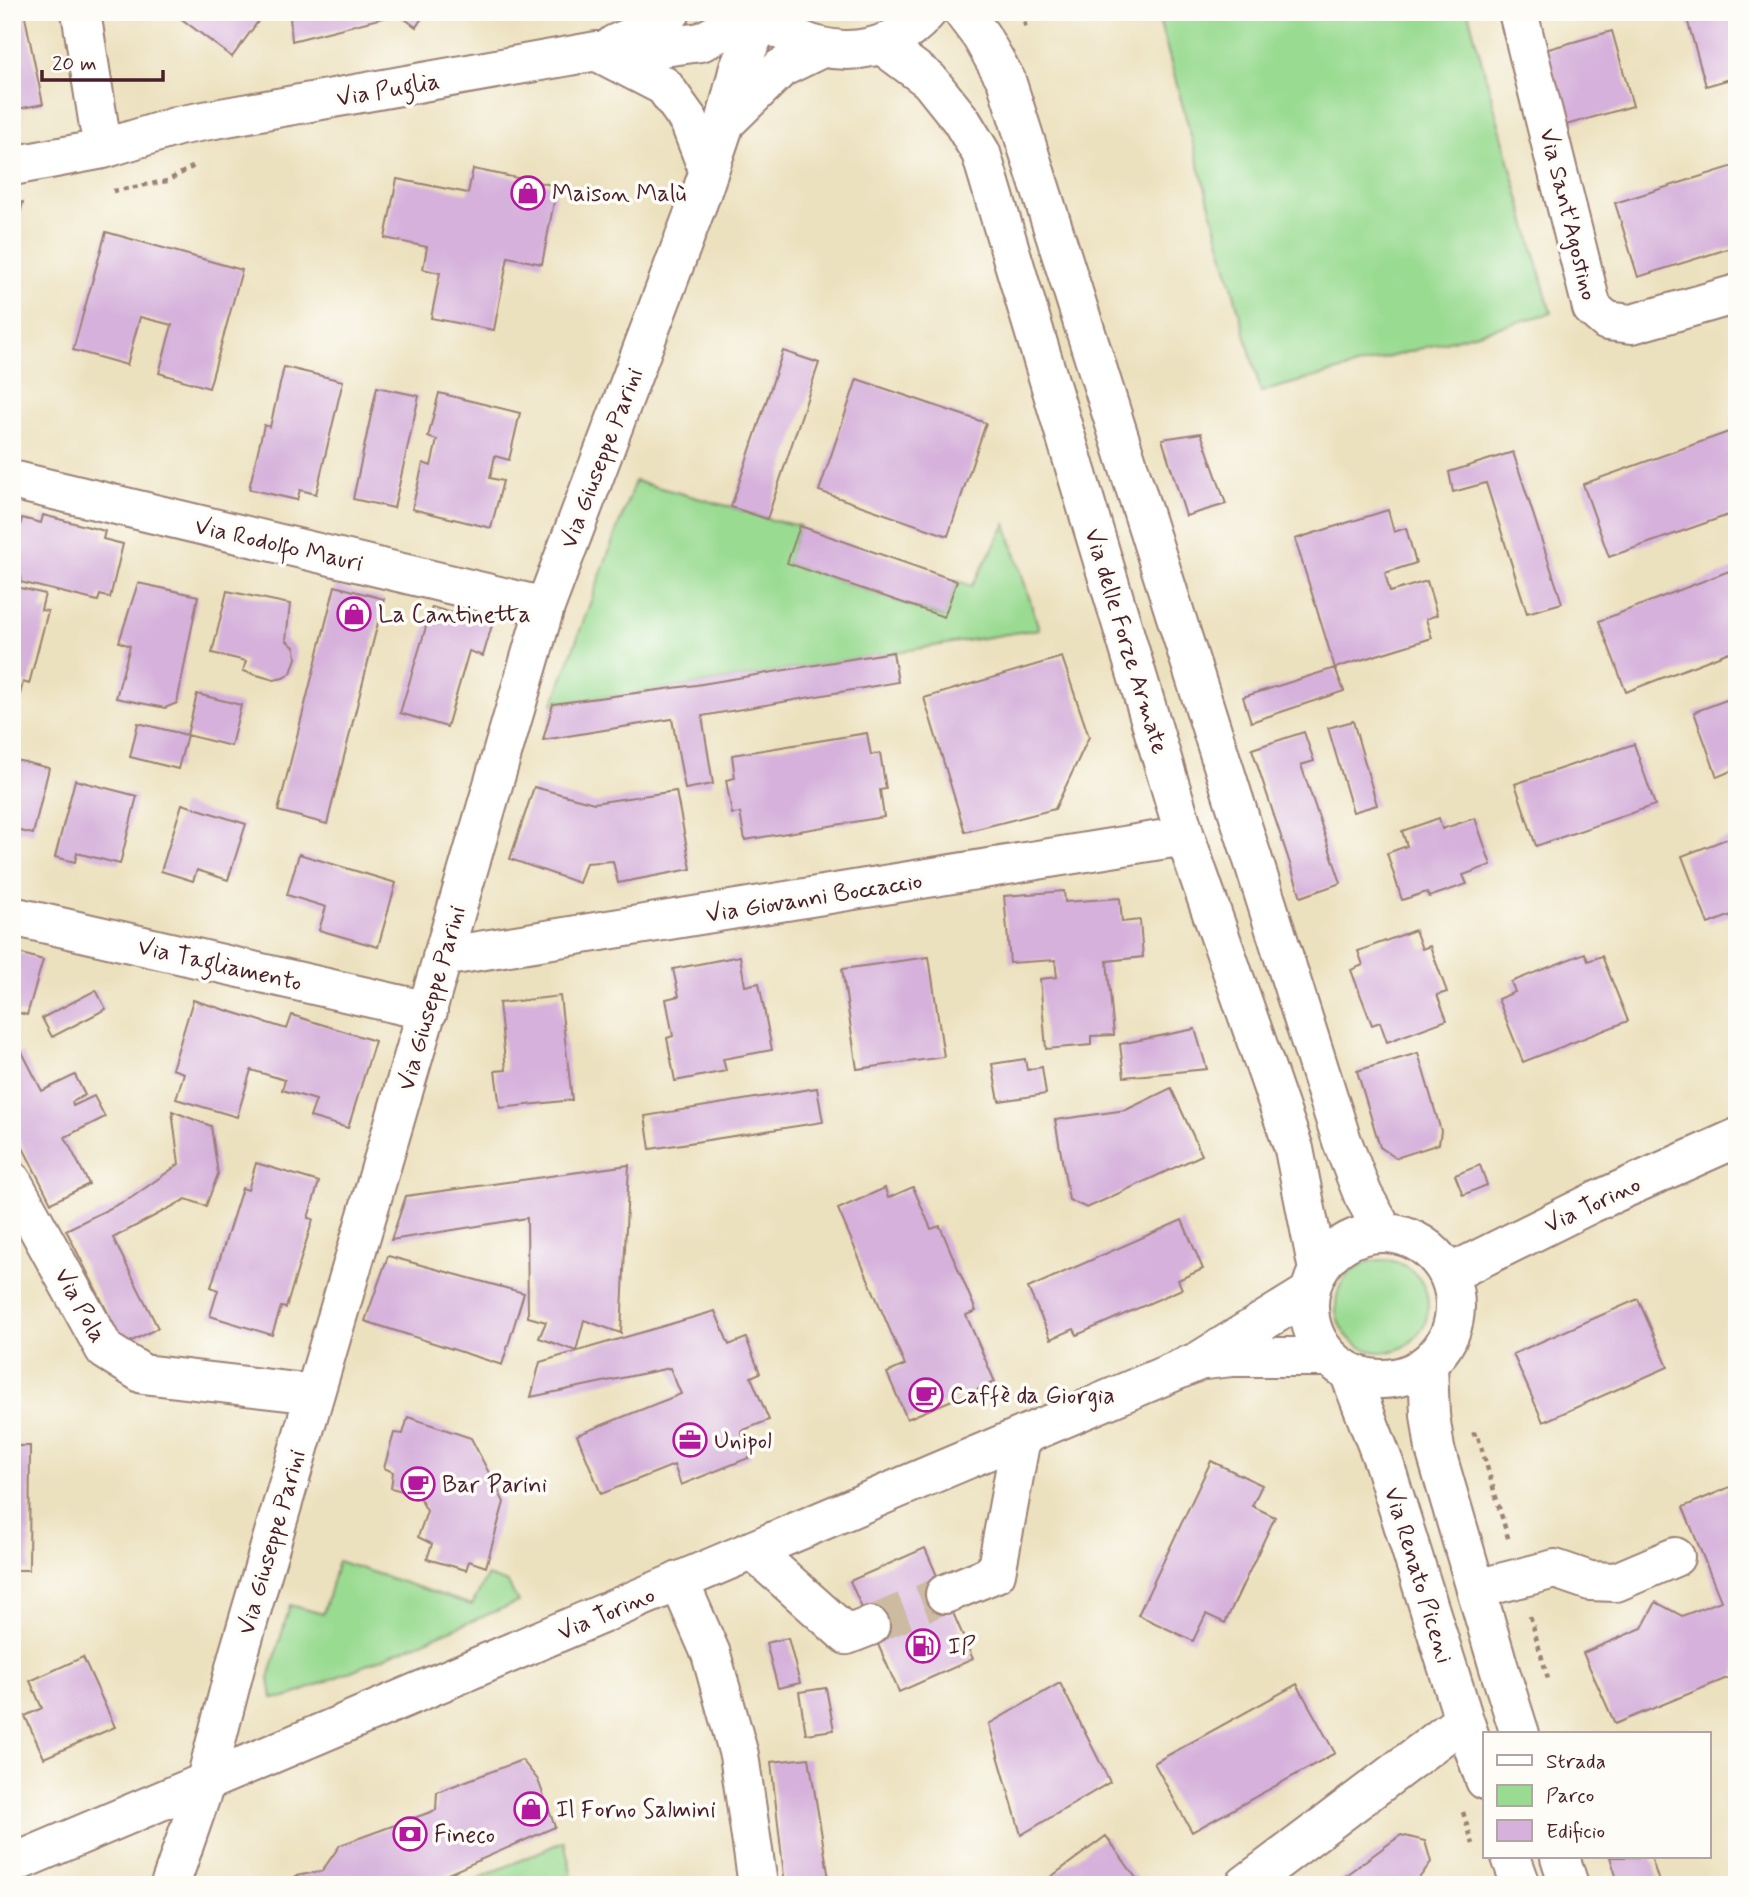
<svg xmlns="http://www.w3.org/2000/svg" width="1749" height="1897" viewBox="0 0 1749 1897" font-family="Mynerve,sans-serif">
	<rect width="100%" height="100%" fill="#fdfcf7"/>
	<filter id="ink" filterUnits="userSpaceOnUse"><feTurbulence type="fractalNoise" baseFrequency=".0143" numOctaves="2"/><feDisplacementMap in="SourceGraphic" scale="14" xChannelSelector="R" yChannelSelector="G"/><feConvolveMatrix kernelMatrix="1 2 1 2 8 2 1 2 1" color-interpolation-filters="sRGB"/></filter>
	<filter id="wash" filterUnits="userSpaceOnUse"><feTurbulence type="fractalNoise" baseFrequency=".00686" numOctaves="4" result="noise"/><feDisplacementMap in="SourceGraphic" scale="28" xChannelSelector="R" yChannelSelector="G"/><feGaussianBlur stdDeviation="1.57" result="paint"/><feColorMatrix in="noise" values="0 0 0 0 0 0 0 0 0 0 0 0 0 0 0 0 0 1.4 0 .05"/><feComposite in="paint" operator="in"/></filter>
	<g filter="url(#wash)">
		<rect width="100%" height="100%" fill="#ece1be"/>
		<path fill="#9adb92" stroke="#727d5e" stroke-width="2" d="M1157,12H1468L1551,313L1261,392Z
			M635,481L731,507L767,519L800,526L788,563L943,617L957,581L972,586L1006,524L1039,629L696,685L553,704Z
			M1336 1306a46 46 0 1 1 92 0a46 46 0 1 1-92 0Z
			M338,1561L472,1605L487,1576L508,1583L518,1602L286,1698H272L269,1678L290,1605L323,1614Z
			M564,1841L574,1885H464Z"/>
		<g id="blocks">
			<path fill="#d6b1db" d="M12,12H24L43,104L12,110Z
				M176,12H265L232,57L175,14Z
				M303,12H426L416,27L398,14L292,41L290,17Z
				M1685,12H1737V77L1706,86Z
				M1612,31L1633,106L1566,125L1545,50Z
				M1737,99V120H1736L1730,102Z
				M1737,165V246L1638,277L1615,203Z
				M473,169L557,186L542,264L508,257L494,330L431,318L440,273L423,269L427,247L385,238L397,179L468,193Z
				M23,202L13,240H12V204Z
				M106,232L242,270L209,388L159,373L172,325L140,317L127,365L73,350Z
				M783,351L819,363L767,519L731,507Z
				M284,367L343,381L316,494L300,490L297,500L249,489L264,425L270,427Z
				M857,379L986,423L948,536L819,491Z
				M377,387L419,396L394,508L353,499Z
				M439,393L520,413L509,460L495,456L490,478L503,481L491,528L412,509L423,463L431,466L437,440L428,437Z
				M1737,429V512L1609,557L1583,484Z
				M1201,433L1226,504L1186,516L1162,439Z
				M1513,452L1562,603L1527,613L1486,483L1453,492L1449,472Z
				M1388,510L1394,532L1406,528L1416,563L1385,573L1390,592L1427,581L1437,615L1426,619L1432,638L1335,668L1344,691L1251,722L1243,697L1335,668L1295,539Z
				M43,515L105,531L103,539L123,544L110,598L100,595L98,601L20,582L21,576L12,574V560L22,518L41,523Z
				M800,526L957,581L944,617L787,563Z
				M1737,568V649L1626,692L1599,621Z
				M138,583L198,596L177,703L165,708L116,698L130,646L119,642Z
				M12,586L45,594L41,610L48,611L29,684L23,682L19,699L12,697Z
				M335,586L384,599L327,824L278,811Z
				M227,591L290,604L286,640L295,648L296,658L291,673L283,678L274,680L243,671L246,661L212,653Z
				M432,607L492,625L483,656L469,651L447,727L400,713Z
				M893,652L898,682L702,716L713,784L685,789L672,719L543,740L553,704L696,685Z
				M1062,657L1089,737L1055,809L965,832L924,698Z
				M197,694L241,705L231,746L187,735Z
				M1737,696V785L1731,771L1717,777L1694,712Z
				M1353,721L1377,805L1353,812L1328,728Z
				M138,723L187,735L178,769L130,757Z
				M1304,732L1314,761L1301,765L1341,883L1301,897L1252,749Z
				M867,733L871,755L880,753L886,789L880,790L884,817L745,840L740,813L732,814L726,780L735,778L732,755Z
				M1634,744L1655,805L1536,846L1515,784Z
				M12,759L49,768L33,834L12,829Z
				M75,780L137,796L120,864L77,853L75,862L55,857Z
				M534,787L594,803L676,791L691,869L618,883L613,861L586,863L579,883L510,859Z
				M182,804L246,824L228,880L197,870L193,881L161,871Z
				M1439,818L1442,829L1475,818L1491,865L1463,875L1467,884L1429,897L1427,892L1402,900L1387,853L1407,846L1402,831Z
				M1737,835V913L1708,924L1682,856Z
				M299,854L396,883L378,947L319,930L326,907L287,895Z
				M1064,891L1065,902L1120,898L1122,922L1140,920L1143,957L1107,961L1114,1035L1091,1036V1045L1046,1049L1040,979L1057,977L1055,960L1010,963L1004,896Z
				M1415,930L1422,949L1430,946L1447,992L1437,995L1447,1020L1387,1042L1380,1022L1372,1025L1351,970L1363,965L1358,951Z
				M12,951L43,960L27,1015L12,1011Z
				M1585,953L1588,961L1602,956L1628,1021L1523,1062L1498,999L1515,992L1511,982Z
				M740,956L745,986L759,983L772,1050L723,1059L726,1071L675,1081L667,1038L673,1036L666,999L679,996L673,969Z
				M929,957L944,1057L857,1069L842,969Z
				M96,990L106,1009L52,1037L42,1018Z
				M560,996L572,1100L500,1108L495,1071L506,1070L499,1003Z
				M193,1000L287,1029L292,1015L375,1041L348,1128L310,1117L316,1100L282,1090L285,1080L251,1070L237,1117L176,1099L184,1073L172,1069Z
				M1195,1029L1207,1069L1124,1077L1120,1044Z
				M22,1052L42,1091L75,1075L85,1095L72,1102L73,1106L94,1096L105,1117L65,1137L89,1184L51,1203L12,1126V1057Z
				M1418,1053L1441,1131L1439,1144L1396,1158L1380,1147L1357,1071Z
				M1025,1059L1027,1070L1042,1067L1046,1094L999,1101L992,1064Z
				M817,1088L823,1122L650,1149L645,1116Z
				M1171,1088L1202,1155L1087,1208L1069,1200L1055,1120L1126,1110Z
				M172,1111L211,1126L218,1174L206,1206L186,1199L113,1238L158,1328L124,1345L66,1230L131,1198L179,1164Z
				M256,1163L319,1182L308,1218L313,1219L286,1308L281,1307L272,1335L210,1316L218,1290L211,1287L242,1188L248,1190Z
				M629,1165L621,1333L584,1320L576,1351L539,1338L546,1322L528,1317L527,1218L391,1240L406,1196Z
				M1480,1165L1487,1185L1463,1195L1455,1175Z
				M913,1187L931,1229L940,1226L976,1311L966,1315L995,1382L907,1419L887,1373L905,1365L838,1209L885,1188L888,1198Z
				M1182,1220L1203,1269L1178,1280L1182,1289L1077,1335L1074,1329L1051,1339L1028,1288Z
				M388,1256L524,1293L502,1365L365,1321Z
				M1638,1299L1668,1367L1543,1422L1513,1354Z
				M715,1311L729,1345L746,1338L760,1373L751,1377L769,1420L741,1431L751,1457L681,1485L674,1465L601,1494L577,1435L681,1394L670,1368L531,1397L540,1362Z
				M408,1417L471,1438L504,1502L486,1567L469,1561L466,1570L427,1559L432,1544L418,1537L427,1511L418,1495L391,1488L393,1472L384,1468L394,1433L403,1434Z
				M12,1446H30L29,1570H12Z
				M1211,1461L1262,1485L1252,1506L1275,1517L1225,1623L1206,1614L1193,1641L1138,1615Z
				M1737,1484V1674L1615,1724L1583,1653L1642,1628L1656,1602L1682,1616L1721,1601L1683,1507Z
				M925,1548L973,1659L899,1692L850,1581Z
				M788,1638L800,1683L778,1688L766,1643Z
				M83,1657L115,1727L44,1758L25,1716L42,1708L30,1681Z
				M1060,1683L1110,1782L1021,1835L989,1724Z
				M1297,1684L1335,1753L1192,1832L1154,1763Z
				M826,1688L834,1730L806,1734L799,1692Z
				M809,1758L830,1885H785L771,1762Z
				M522,1760L538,1780L555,1827L423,1885H286L296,1876L322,1871L340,1845L436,1810L437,1792Z
				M12,1778L17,1797L12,1799Z
				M1401,1835L1425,1841L1431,1862L1414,1885H1332Z
				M1106,1836L1141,1885H1040Z
				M1610,1857H1651L1660,1885H1619Z"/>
		</g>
	</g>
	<g filter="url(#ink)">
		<use href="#blocks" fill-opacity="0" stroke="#9b8074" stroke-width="2"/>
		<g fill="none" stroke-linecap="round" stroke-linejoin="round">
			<path stroke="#ccbaa1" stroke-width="38" stroke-dasharray="38 19" stroke-linecap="butt" d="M870,1626L945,1594"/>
			<defs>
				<path id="minor" d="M81,12L99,126
					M760,12C806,60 883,65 927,12
					M963,12L981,36L1006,80L1342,1141L1363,1195L1384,1232
					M1518,12L1592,308L1607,321L1632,324L1737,294
					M615,44L643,32L671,12
					M882,45L929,80L961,120L981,153L1185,836L1294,1149L1318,1270
					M598,52L664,86L689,121L708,170
					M725,123L781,68L822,48
					M12,166L103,149L178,126L204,121L597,51L641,50L701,42L758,12
					M12,480L545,607
					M12,916L428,1011
					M442,957L1185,836
					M12,1181L105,1350L143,1374L314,1394
					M1428,1365L1430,1415L1435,1449L1499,1668L1520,1734
					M1349,1372L1384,1463L1464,1720L1485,1780
					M753,1551L847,1635L870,1626
					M679,1581L711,1654L739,1755L758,1885
					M1476,1589L1555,1569L1590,1581L1616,1582L1675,1557
					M945,1594L996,1573L1021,1438
					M1511,1857L1521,1885
					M1560,1857L1569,1885
					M170,1885L205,1784L238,1656L545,607L701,194L725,123L739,67L763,16
					M1245,1885L1464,1720"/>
				<path id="major" d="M1309 1306a73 73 0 1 1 146 0a73 73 0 1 1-146 0Z
					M1449,1274L1592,1203L1737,1138
					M1205,1360L1232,1357H1329
					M12,1864L1199,1361L1309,1293"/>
			</defs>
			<use href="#minor" stroke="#9b8074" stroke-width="42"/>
			<use href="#major" stroke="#9b8074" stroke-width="42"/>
			<path stroke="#9b8074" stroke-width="4.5" stroke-dasharray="5 5" stroke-linecap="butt" d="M1021,12L1027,31
				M113,191L167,181L194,166
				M1472,1435L1477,1433L1509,1541
				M1530,1616L1548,1679
				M1463,1812L1473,1844"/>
			<use href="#minor" stroke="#fff" stroke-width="38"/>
			<use href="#major" stroke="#fff" stroke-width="38"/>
		</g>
	</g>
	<defs>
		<symbol id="shop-ring" viewBox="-11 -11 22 22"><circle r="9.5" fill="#fdfcf7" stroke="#b5179e" stroke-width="1.5"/><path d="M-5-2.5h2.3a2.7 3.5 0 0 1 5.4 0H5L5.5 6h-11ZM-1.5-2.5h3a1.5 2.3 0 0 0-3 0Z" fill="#b5179e"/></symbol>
		<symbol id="cafe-ring" viewBox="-11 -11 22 22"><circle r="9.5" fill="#fdfcf7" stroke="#b5179e" stroke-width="1.5"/><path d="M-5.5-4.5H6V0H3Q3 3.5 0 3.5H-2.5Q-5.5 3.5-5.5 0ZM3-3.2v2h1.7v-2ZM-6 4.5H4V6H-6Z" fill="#b5179e"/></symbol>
		<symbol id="office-ring" viewBox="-11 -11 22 22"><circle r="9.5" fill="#fdfcf7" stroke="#b5179e" stroke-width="1.5"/><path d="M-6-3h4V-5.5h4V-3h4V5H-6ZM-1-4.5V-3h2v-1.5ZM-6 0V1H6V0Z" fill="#b5179e"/></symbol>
		<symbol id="fuel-ring" viewBox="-11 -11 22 22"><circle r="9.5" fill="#fdfcf7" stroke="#b5179e" stroke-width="1.5"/><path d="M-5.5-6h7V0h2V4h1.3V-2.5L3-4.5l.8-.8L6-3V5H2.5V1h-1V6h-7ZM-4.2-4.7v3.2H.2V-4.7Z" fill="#b5179e"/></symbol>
		<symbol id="bank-ring" viewBox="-11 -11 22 22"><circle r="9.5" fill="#fdfcf7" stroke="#b5179e" stroke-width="1.5"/><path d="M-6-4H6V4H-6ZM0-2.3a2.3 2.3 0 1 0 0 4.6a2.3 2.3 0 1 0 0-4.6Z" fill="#b5179e"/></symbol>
	</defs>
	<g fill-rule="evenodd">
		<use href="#shop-ring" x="509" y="174" width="38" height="38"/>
		<use href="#shop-ring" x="335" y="595" width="38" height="38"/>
		<use href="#cafe-ring" x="907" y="1376" width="38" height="38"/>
		<use href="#office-ring" x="671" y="1421" width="38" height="38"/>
		<use href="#cafe-ring" x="399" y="1465" width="38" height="38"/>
		<use href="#fuel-ring" x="904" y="1627" width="38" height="38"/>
		<use href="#shop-ring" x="512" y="1790" width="38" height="38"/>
		<use href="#bank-ring" x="391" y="1815" width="38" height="38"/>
	</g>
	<g text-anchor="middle" stroke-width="7" stroke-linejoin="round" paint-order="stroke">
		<g font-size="24" fill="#4a1f2b" stroke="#fdfcf7">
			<text transform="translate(388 89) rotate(-10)" y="8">Via Puglia</text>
			<text transform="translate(1569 214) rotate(76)" y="8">Via Sant'Agostino</text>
			<text transform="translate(601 458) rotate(-69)" y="8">Via Giuseppe Parini</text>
			<text transform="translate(279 544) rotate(13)" y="8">Via Rodolfo Mauri</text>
			<text transform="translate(1127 641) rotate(73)" y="8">Via delle Forze Armate</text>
			<text transform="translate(814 897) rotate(-9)" y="8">Via Giovanni Boccaccio</text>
			<text transform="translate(220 964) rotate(13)" y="8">Via Tagliamento</text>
			<text transform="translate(431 998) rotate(-74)" y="8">Via Giuseppe Parini</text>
			<text transform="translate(1592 1204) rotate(-25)" y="8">Via Torino</text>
			<text transform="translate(81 1305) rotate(61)" y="8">Via Pola</text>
			<text transform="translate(271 1542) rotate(-74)" y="8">Via Giuseppe Parini</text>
			<text transform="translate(1419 1575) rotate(73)" y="8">Via Renato Piceni</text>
			<text transform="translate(606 1613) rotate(-23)" y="8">Via Torino</text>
		</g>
		<g font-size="24" fill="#4a1f2b" stroke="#fdfcf7" text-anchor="start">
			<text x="552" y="201">Maison Malù</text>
			<text x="378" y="622">La Cantinetta</text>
			<text x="950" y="1403">Caffè da Giorgia</text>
			<text x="714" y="1448">Unipol</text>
			<text x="442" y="1492">Bar Parini</text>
			<text x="948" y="1654">IP</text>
			<text x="556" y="1817">Il Forno Salmini</text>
			<text x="434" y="1842">Fineco</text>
		</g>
	</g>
	<rect width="1749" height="1897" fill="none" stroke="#fdfcf7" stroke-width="42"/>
	<rect x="1483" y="1732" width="228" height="126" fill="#fdfcf7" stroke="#b5a4a5" stroke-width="2"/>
	<rect x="1497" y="1755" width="35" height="10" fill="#ffffff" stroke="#b5a4a5" stroke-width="2"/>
	<text x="1546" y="1768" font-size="21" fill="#4a1f2b">Strada</text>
	<rect x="1497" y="1785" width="35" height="21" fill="#9adb92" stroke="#b5a4a5" stroke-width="2"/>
	<text x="1546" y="1802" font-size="21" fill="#4a1f2b">Parco</text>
	<rect x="1497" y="1820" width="35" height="21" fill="#d6b1db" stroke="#b5a4a5" stroke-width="2"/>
	<text x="1546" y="1838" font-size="21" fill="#4a1f2b">Edificio</text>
	<path d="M42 70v10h121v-10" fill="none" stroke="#4a1f2b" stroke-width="3.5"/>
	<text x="52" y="70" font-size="21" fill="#4a1f2b" stroke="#fdfcf7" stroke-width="5" paint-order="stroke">20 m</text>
</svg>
